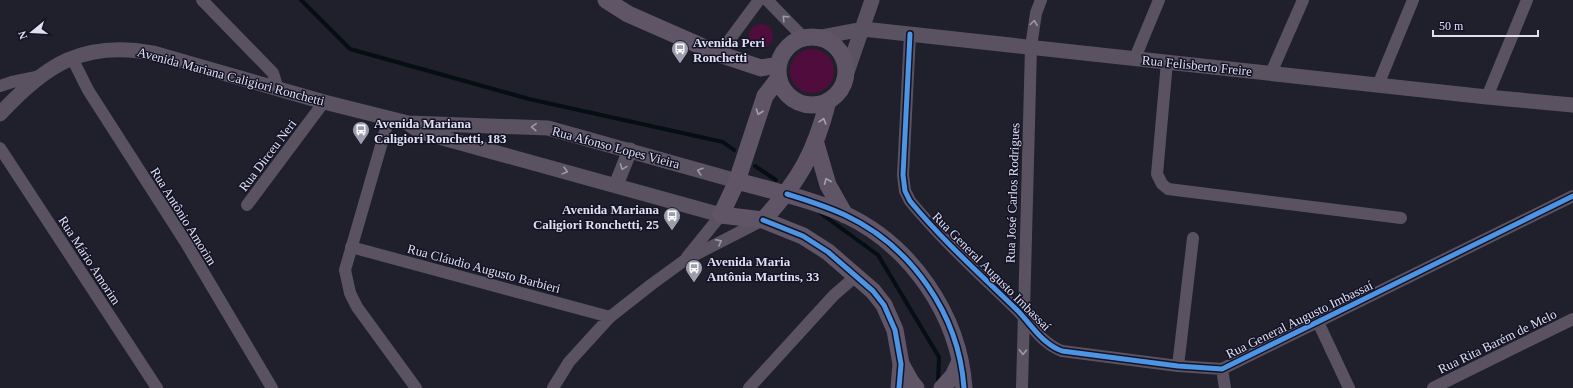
<svg xmlns="http://www.w3.org/2000/svg" width="1573" height="388" viewBox="0 0 1573 388" font-family="'Times New Roman',serif">
	<rect width="100%" height="100%" fill="#20202c"/>
	<path fill="#500c3d" d="M749 36a12 12 0 1 1 24 0a12 12 0 1 1-24 0Z
		M790 71a22 22 0 1 1 44 0a22 22 0 1 1-44 0Z"/>
	<g fill="none" stroke-linecap="round" stroke-linejoin="round">
		<path stroke="#040e13" stroke-width="4" d="M301,0L350,49L529,99L723,142L734,150
			M755,166L776,180
			M819,212L878,255L939,357L938,384"/>
		<path stroke="#5b5261" stroke-width="12" d="M202,0L273,73L278,89
			M767,0L803,37
			M910,34L903,175L905,191L910,201C942,240 981,275 1017,310C1031,324 1042,344 1062,351L1178,366L1222,369L1573,196
			M719,54L759,0
			M72,58L88,90L186,243L272,388
			M1135,58L1159,0
			M1167,62L1157,174L1162,184L1168,189L1401,218
			M1271,73L1303,0
			M1378,85L1413,0
			M0,86L12,82L41,76
			M1487,97L1527,0
			M389,118L345,270L350,293L357,307L416,388
			M0,148L157,388
			M247,205L324,102
			M351,247L610,317
			M687,257L721,215
			M1318,322L1349,388
			M1178,366L1193,238
			M1222,369L1225,388
			M553,388L569,362L610,317L652,284L685,260L763,220
			M749,388L834,295L856,276
			M1022,388L1031,47L1036,13L1041,0
			M1433,388L1573,319"/>
		<path stroke="#5b5261" stroke-width="15" d="M821,37L863,29L1487,97L1573,105
			M846,75L872,0
			M0,114C46,64 84,40 153,53L324,102L408,123L548,128L737,181
			M409,124L421,132L721,215
			M616,185L630,150"/>
		<path stroke="#605567" stroke-width="17" d="M606,0L628,14L719,54L761,68L778,65
			M778 71a34 34 0 1 1 68 0a34 34 0 1 1-68 0Z
			M778,79L765,96L737,181L721,215L763,220L803,236L828,252L873,291L884,305L895,330L901,364L899,388
			M816,144L828,185L845,215
			M737,181C773,191 810,199 844,214C911,245 959,315 964,388
			M763,220C799,181 815,153 828,101
			M901,364L911,382L916,388
			M942,388L953,376L960,361"/>
		<defs>
			<path id="cycleway" d="M910,34L903,175L905,191L910,201C942,240 981,275 1017,310C1031,324 1042,344 1062,351L1178,366L1222,369L1573,196
				M787,194C806,200 826,206 845,215C911,246 959,314 964,388
				M763,220L803,236L828,252L873,291L884,305L895,330L901,364L899,388"/>
		</defs>
		<use href="#cycleway" stroke="#131227" stroke-width="8"/>
		<use href="#cycleway" stroke="#4d94e3" stroke-width="5"/>
	</g>
	<defs><path id="oneway-chevron" d="M-2-3.5L2.5 0L-2 3.5" fill="none" stroke-width="1.6" stroke-linecap="round" stroke-linejoin="round"/></defs>
	<g stroke="#9d99a8">
		<use href="#oneway-chevron" transform="translate(785 18) rotate(-134)"/>
		<use href="#oneway-chevron" transform="translate(1034 23) rotate(-82)"/>
		<use href="#oneway-chevron" transform="translate(534 127) rotate(-176)"/>
		<use href="#oneway-chevron" transform="translate(623 167) rotate(111)"/>
		<use href="#oneway-chevron" transform="translate(565 171) rotate(15)"/>
		<use href="#oneway-chevron" transform="translate(700 171) rotate(-163)"/>
		<use href="#oneway-chevron" transform="translate(719 242) rotate(-27)"/>
		<use href="#oneway-chevron" transform="translate(1023 352) rotate(91)"/>
	</g>
	<g stroke="#a6a1b2">
		<use href="#oneway-chevron" transform="translate(759 112) rotate(109)"/>
		<use href="#oneway-chevron" transform="translate(823 121) rotate(-74)"/>
		<use href="#oneway-chevron" transform="translate(827 181) rotate(-112)"/>
	</g>
	<defs>
		<symbol id="bus-pin" viewBox="-11 -11 22 30"><path d="M0 17L-7.5 6A9.5 9.5 0 1 1 7.5 6Z" fill="#9c9dab" stroke="#131227"/><path d="M-5-6H5V4H4V6H2V4H-2V6H-4V4H-5ZM-3.5-4V0h7V-4ZM-3.5 1.2v1.5H-2V1.2ZM2 1.2v1.5H3.5V1.2Z" fill="#fff"/></symbol>
	</defs>
	<g fill-rule="evenodd">
		<use href="#bus-pin" x="670" y="39" width="20" height="27"/>
		<use href="#bus-pin" x="351" y="120" width="20" height="27"/>
		<use href="#bus-pin" x="662" y="206" width="20" height="27"/>
		<use href="#bus-pin" x="684" y="258" width="20" height="27"/>
	</g>
	<g text-anchor="middle" stroke-width="3" stroke-linejoin="round" paint-order="stroke">
		<g font-size="13" font-weight="bold" fill="#dfe0ef" stroke="#131227" text-anchor="start">
			<text x="693" y="47">Avenida Peri<tspan x="693" dy="15">Ronchetti</tspan></text>
			<text x="374" y="128">Avenida Mariana<tspan x="374" dy="15">Caligiori Ronchetti, 183</tspan></text>
			<text x="659" y="214" text-anchor="end">Avenida Mariana<tspan x="659" dy="15">Caligiori Ronchetti, 25</tspan></text>
			<text x="707" y="266">Avenida Maria<tspan x="707" dy="15">Antônia Martins, 33</tspan></text>
		</g>
		<g font-size="13" fill="#dfe0ef" stroke="#131227">
			<text transform="translate(1197 65) rotate(6)" y="5">Rua Felisberto Freire</text>
			<text transform="translate(231 76) rotate(15)" y="5">Avenida Mariana Caligiori Ronchetti</text>
			<text transform="translate(616 147) rotate(15)" y="5">Rua Afonso Lopes Vieira</text>
			<text transform="translate(267 155) rotate(-53)" y="5">Rua Dirceu Neri</text>
			<text transform="translate(1012 193) rotate(-88)" y="5">Rua José Carlos Rodrigues</text>
			<text transform="translate(184 216) rotate(58)" y="5">Rua Antônio Amorim</text>
			<text transform="translate(90 260) rotate(57)" y="5">Rua Mário Amorim</text>
			<text transform="translate(484 268) rotate(15)" y="5">Rua Cláudio Augusto Barbieri</text>
			<text transform="translate(992 271) rotate(45)" y="5">Rua General Augusto Imbassaí</text>
			<text transform="translate(1299 319) rotate(-26)" y="5">Rua General Augusto Imbassaí</text>
			<text transform="translate(1497 341) rotate(-26)" y="5">Rua Rita Barém de Melo</text>
		</g>
	</g>
	<g transform="translate(32 32) rotate(252)" stroke="#131227" stroke-width="3" paint-order="stroke">
	<path d="M0-3L7 15L0 10L-7 15Z" fill="#dfe0ef"/>
	<text y="-6" font-size="11" font-weight="bold" text-anchor="middle" fill="#dfe0ef">N</text>
	</g>
	<path d="M1433 30v6h105v-6" fill="none" stroke="#dfe0ef" stroke-width="2"/>
	<text x="1439" y="30" font-size="12" fill="#dfe0ef" stroke="#131227" stroke-width="3" paint-order="stroke">50 m</text>
</svg>
